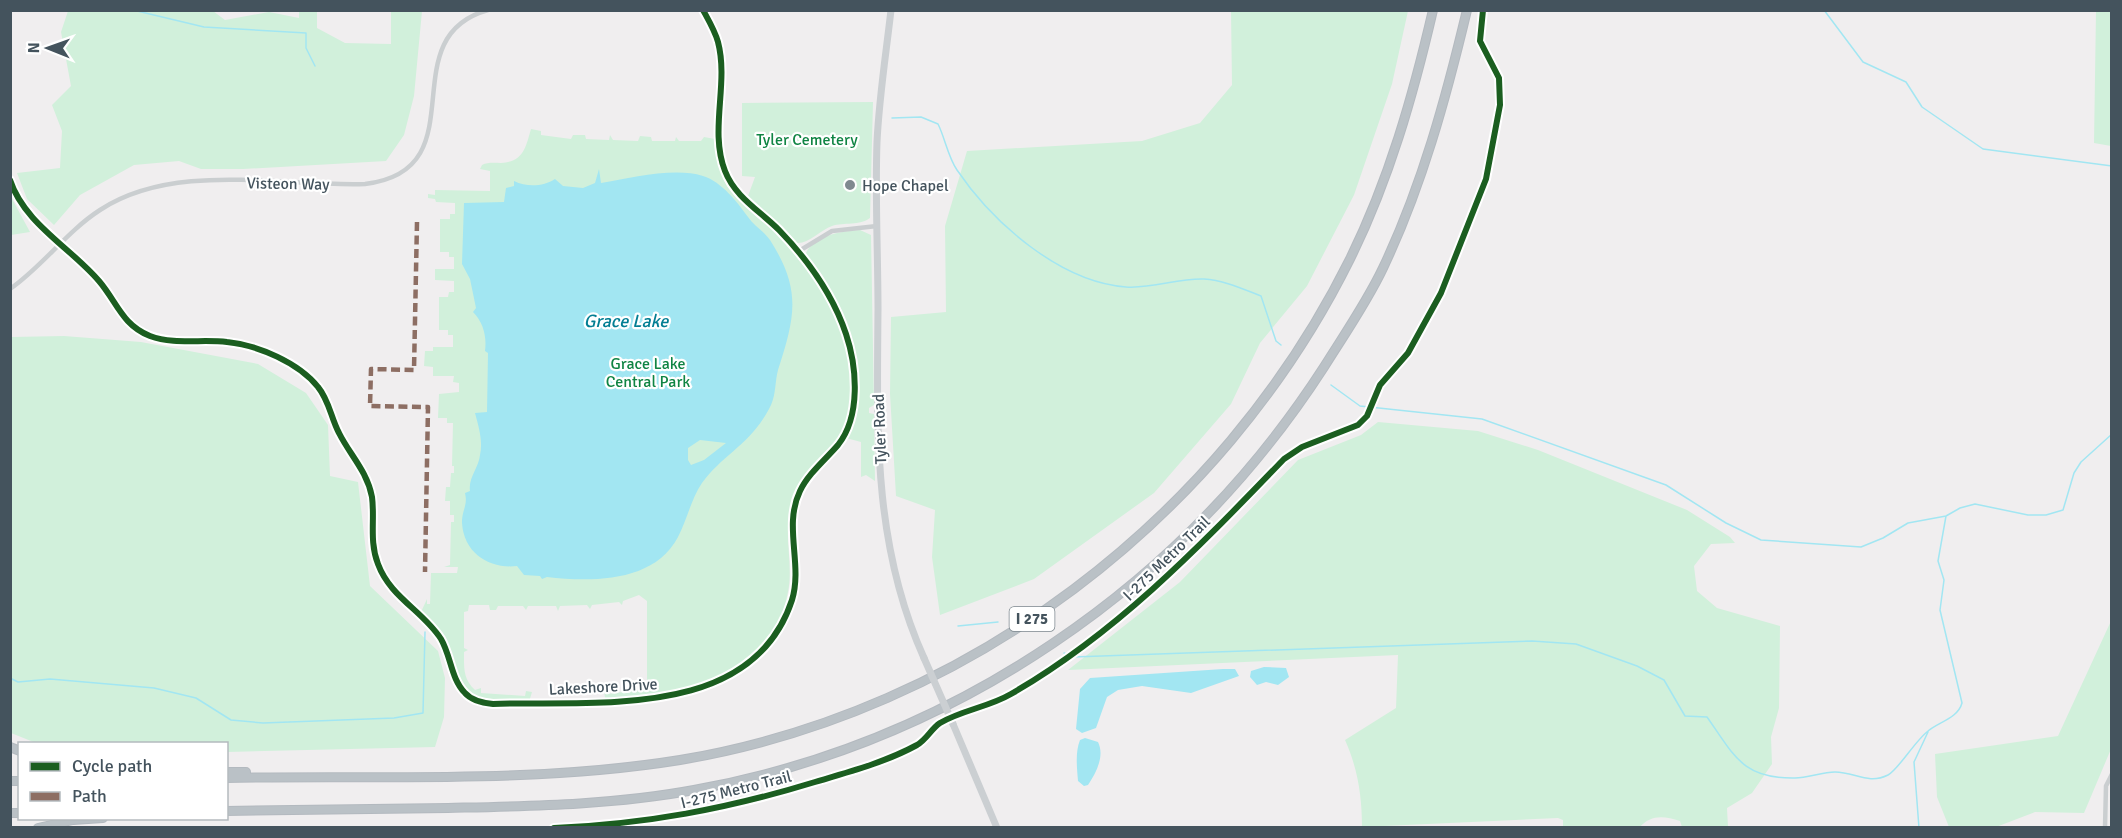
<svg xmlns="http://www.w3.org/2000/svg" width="2122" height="838" viewBox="0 0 2122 838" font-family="Signika,sans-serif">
	<rect width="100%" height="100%" fill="#f0eeef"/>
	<path fill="#d1f0db" d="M68,11H213L225,20L269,12L299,18V11H317V28L345,43L391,44V11H422L414,96L404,135L386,161L243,169H201L179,161L134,165L80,195L54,225L27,199L17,173L60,168L62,131L52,105L71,86L61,32Z
		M1231,11H1408L1392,84L1354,195L1307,286L1260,343L1231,404L1154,493L1034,579L940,615L932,557L935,510L896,496L890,394L891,317L946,312L945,226L967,151L1142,141L1200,123L1232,85Z
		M2096,11H2111V146L2094,143Z
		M873,102L870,218C860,226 844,222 832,226C821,230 808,244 797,243L748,196L755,177L742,176V103Z
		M531,129L541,131V135L571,139L573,135H585L586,139L609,140L610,135L613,140L638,141L640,136L651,137L652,141H675L676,137L679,141H701L704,137L715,139C719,155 718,171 727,186C741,207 765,222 783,239C810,266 836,307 846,344C854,376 856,417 834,444C819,463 800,479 792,502C782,531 794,563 788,592C774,665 715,686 650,695C636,697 618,702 605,698L604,690L607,694L647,689V601L639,595L623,601L622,605L619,602L592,605L590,609L587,605L560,606L558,611L556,606H528L526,610L523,606H498L496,610H490L489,605H469L468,611L464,612V648L468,650L464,652C464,668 463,679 475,690L481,688V693L525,696L526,691L532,692L529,702L484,700L472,695L460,680L444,638L421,612L427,599V604H430L431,573H457L458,567H444L450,565L451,522H454V515H450V501H445L446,487H450L451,473H454V466H452L453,423H447V418H438L439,394L459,392V383L453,382L454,376H433V367L424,366L425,351H433V347H453V335H448V330H439V297H448L449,292H454V281L435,280V269H454V257H449V252H440V219H450V214H455V203L436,202L435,199L428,198V194L435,195V190L490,191V171L480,169L482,165C488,162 494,163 501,163C524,162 526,146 531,129Z
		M11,197L30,232L11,235Z
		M860,230L871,235L874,405L869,408V413L874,414L875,481L866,475L861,477V442L846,438C867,399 859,346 839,309C829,290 813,273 806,253C814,235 842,231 860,230Z
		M64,336L141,342L258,364L306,393L328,425L330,476L358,482L370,586L438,651L445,678L444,717L435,747L227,752L226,744L36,743L11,733V337Z
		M1378,422L1478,431L1538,450L1687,510L1730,537L1735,543L1711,544L1694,566L1697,591L1717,608L1780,626L1779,708L1771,737L1772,764L1752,793L1727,808L1728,827H1682L1680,821C1664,816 1651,814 1639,828L1563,827V820L1558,818L1362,827C1362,797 1358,769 1345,740L1396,708L1398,655L1068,670L1180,582L1298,460L1361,435Z
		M2111,621V749L2084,813L2035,812L1996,827H1949L1937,797L1935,754L2058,736Z"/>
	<path fill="#a2e6f2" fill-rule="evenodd" d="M599,169L601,183C632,178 674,167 703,176C722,182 737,202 748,217C754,226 764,231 770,240C802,290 795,317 778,370C775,381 776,394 771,405C752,444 724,453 702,483C691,499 687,520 678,537C654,583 591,582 547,577L542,579L540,576L524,575L517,566C490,569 464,554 462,523C462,509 468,506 465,493L470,491C468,478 479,467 480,455C483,441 479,428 475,413L487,412L488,353L485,351C487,336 483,322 473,312L476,308L470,279L462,264L464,203L504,202L506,188L514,186V181C528,188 544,186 555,179L563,186L583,188L595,183ZM700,440L726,443L704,460L691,465L688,460V448Z
		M1264,667L1286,668L1289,677L1278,685L1266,682L1257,685L1250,677L1251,671Z
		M1223,669H1235L1239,676L1191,693L1142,686L1118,690L1107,697L1096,728L1082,733L1076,729L1080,689L1090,678Z
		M1085,738L1098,742C1105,756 1096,773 1088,785L1084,786L1078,781C1077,768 1075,752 1080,740Z"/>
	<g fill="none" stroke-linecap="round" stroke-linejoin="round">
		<path stroke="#a2e6f2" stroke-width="1.5" d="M133,10L204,27L306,33V48L315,66
			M1824,10L1863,62L1906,82L1922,107L1983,149L2112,166
			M892,118L921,117L938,124C945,138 948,157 957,170C993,223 1060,282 1126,287C1152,289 1178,278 1204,279C1223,280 1243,289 1261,296L1276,341L1281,345
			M1331,385L1360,406L1482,419L1666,485L1726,523L1761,540L1861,547L1883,538L1908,523L1946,516L1960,508L1975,504L2028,515H2046L2063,510L2074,473L2081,462L2112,434
			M958,626L998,622
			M1064,653L1073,657L1532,641L1576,644L1637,666L1664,680L1685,716L1707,717C1734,755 1742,779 1795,778C1808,778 1822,772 1835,772C1855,772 1868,785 1888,775C1898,770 1915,741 1928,731C1939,722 1958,718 1962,703L1940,610L1944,580L1938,561L1946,516
			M10,678L18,682L50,679L154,688L196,698L231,720L263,723L394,718L423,713L425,632
			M1919,828L1914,762L1928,732"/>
		<defs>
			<path id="highway" d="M10,747L20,751
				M226,772H246
				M226,778C377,775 531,784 680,760C966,712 1221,519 1350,259C1389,180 1413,96 1433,10
				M10,781H20
				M226,811C300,810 374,809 448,808C531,806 613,805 694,790C953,743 1182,587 1324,367C1344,335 1367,302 1383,268C1422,186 1446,98 1467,10
				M10,813H20
				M38,828L73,820L103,818"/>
		</defs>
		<use href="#highway" stroke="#b3b9bf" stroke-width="10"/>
		<path stroke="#caced0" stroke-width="4.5" d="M10,180C24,223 71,248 99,281C117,302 122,325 150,336C174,345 202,339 227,342C258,345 299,363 318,387C329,400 331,418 339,433C350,455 367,471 372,497C375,519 369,541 378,564C390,597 423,611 441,639C451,656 451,679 465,693C472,701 483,703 493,704C594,700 752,722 792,600C803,564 783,526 800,491C808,474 825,460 838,445C861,416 857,367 846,334C833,295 807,259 779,230C760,211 735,197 725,171C709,130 729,84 718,42C715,31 709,21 703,10
			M799,251L832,231L877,226
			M10,289C43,266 66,232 100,210C175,161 281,187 365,184C481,170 388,38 488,10
			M2105,828L2106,786L2112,774"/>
		<path stroke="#cbcfd2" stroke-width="7" d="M891,10C886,54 879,98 877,142C875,197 878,254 878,310C877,431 873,545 924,658
			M953,724L997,828"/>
		<use href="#highway" stroke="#bac1c6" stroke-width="8"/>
		<path stroke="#cbcfd2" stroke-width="7" d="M924,658L953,724"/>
		<path stroke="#8d6e63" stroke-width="4.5" stroke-dasharray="9 4.5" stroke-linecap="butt" d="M417,222L414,370L371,369L370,406L428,407L425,572"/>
		<defs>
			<path id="cycleway" d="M10,180C24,223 71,248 99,281C117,302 122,325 150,336C174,345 202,339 227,342C258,345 299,363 318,387C329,400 331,418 339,433C350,455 367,471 372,497C375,519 369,541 378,564C390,597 423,611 441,639C451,656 451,679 465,693C472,701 483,703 493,704C594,700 752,722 792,600C803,564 783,526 800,491C808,474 825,460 838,445C861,416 857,367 846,334C833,295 807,259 779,230C760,211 735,197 725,171C709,130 729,84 718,42C715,31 709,21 703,10
				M554,828C646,824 727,809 815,782C849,772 886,762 917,745C927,739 931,729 940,723C962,710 989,707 1011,694C1117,633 1199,547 1284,459L1302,447L1358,425L1367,416L1380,385L1408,353L1441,293L1486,179L1500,105L1499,78L1480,41L1483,10"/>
		</defs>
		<use href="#cycleway" stroke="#fff" stroke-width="10"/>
		<use href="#cycleway" stroke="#1b5e20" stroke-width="6"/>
	</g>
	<circle fill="#808990" stroke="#fff" stroke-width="2" cx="850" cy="185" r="6"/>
	<g text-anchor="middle" stroke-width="4.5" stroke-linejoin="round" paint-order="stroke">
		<rect fill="#fff" stroke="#7c878e" stroke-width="1.5" x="1009.5" y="607" width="45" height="24" rx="4.5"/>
		<g font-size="15" font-weight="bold" fill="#44535d">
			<text x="1032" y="624">I 275</text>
		</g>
		<g font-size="16" fill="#0f8443" stroke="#fff">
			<text x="807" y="145">Tyler Cemetery</text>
			<text x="648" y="369">Grace Lake<tspan x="648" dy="18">Central Park</tspan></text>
		</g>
		<g font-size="16" fill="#44535d" stroke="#fff">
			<text transform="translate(288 183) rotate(1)" y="6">Visteon Way</text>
			<text transform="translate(879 429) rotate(-92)" y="6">Tyler Road</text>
			<text transform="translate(1166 558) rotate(-44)" y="6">I-275 Metro Trail</text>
			<text transform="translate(603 686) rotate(-3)" y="6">Lakeshore Drive</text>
			<text transform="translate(736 789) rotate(-14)" y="6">I-275 Metro Trail</text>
		</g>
		<g font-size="16" fill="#44535d" stroke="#fff" text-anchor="start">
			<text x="862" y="191">Hope Chapel</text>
		</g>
		<g font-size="18" font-style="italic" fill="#037e93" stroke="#fff">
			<text x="626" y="327">Grace Lake</text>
		</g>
	</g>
	<rect width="2122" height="838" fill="none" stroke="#44535d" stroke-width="24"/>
	<rect x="18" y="742" width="210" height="78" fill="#ffffff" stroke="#b4babe" stroke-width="1.5"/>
	<rect x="30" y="762" width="30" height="9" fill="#1b5e20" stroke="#b4babe" stroke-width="1.5"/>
	<text x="72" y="772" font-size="18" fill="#44535d">Cycle path</text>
	<rect x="30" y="792" width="30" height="9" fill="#8d6e63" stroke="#b4babe" stroke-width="1.5"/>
	<text x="72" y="802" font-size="18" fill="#44535d">Path</text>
	<g transform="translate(48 48) rotate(271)" stroke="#ffffff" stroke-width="4.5" paint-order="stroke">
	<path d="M0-4.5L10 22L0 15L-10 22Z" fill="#44535d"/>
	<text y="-9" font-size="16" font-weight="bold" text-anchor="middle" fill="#44535d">N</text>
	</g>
</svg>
